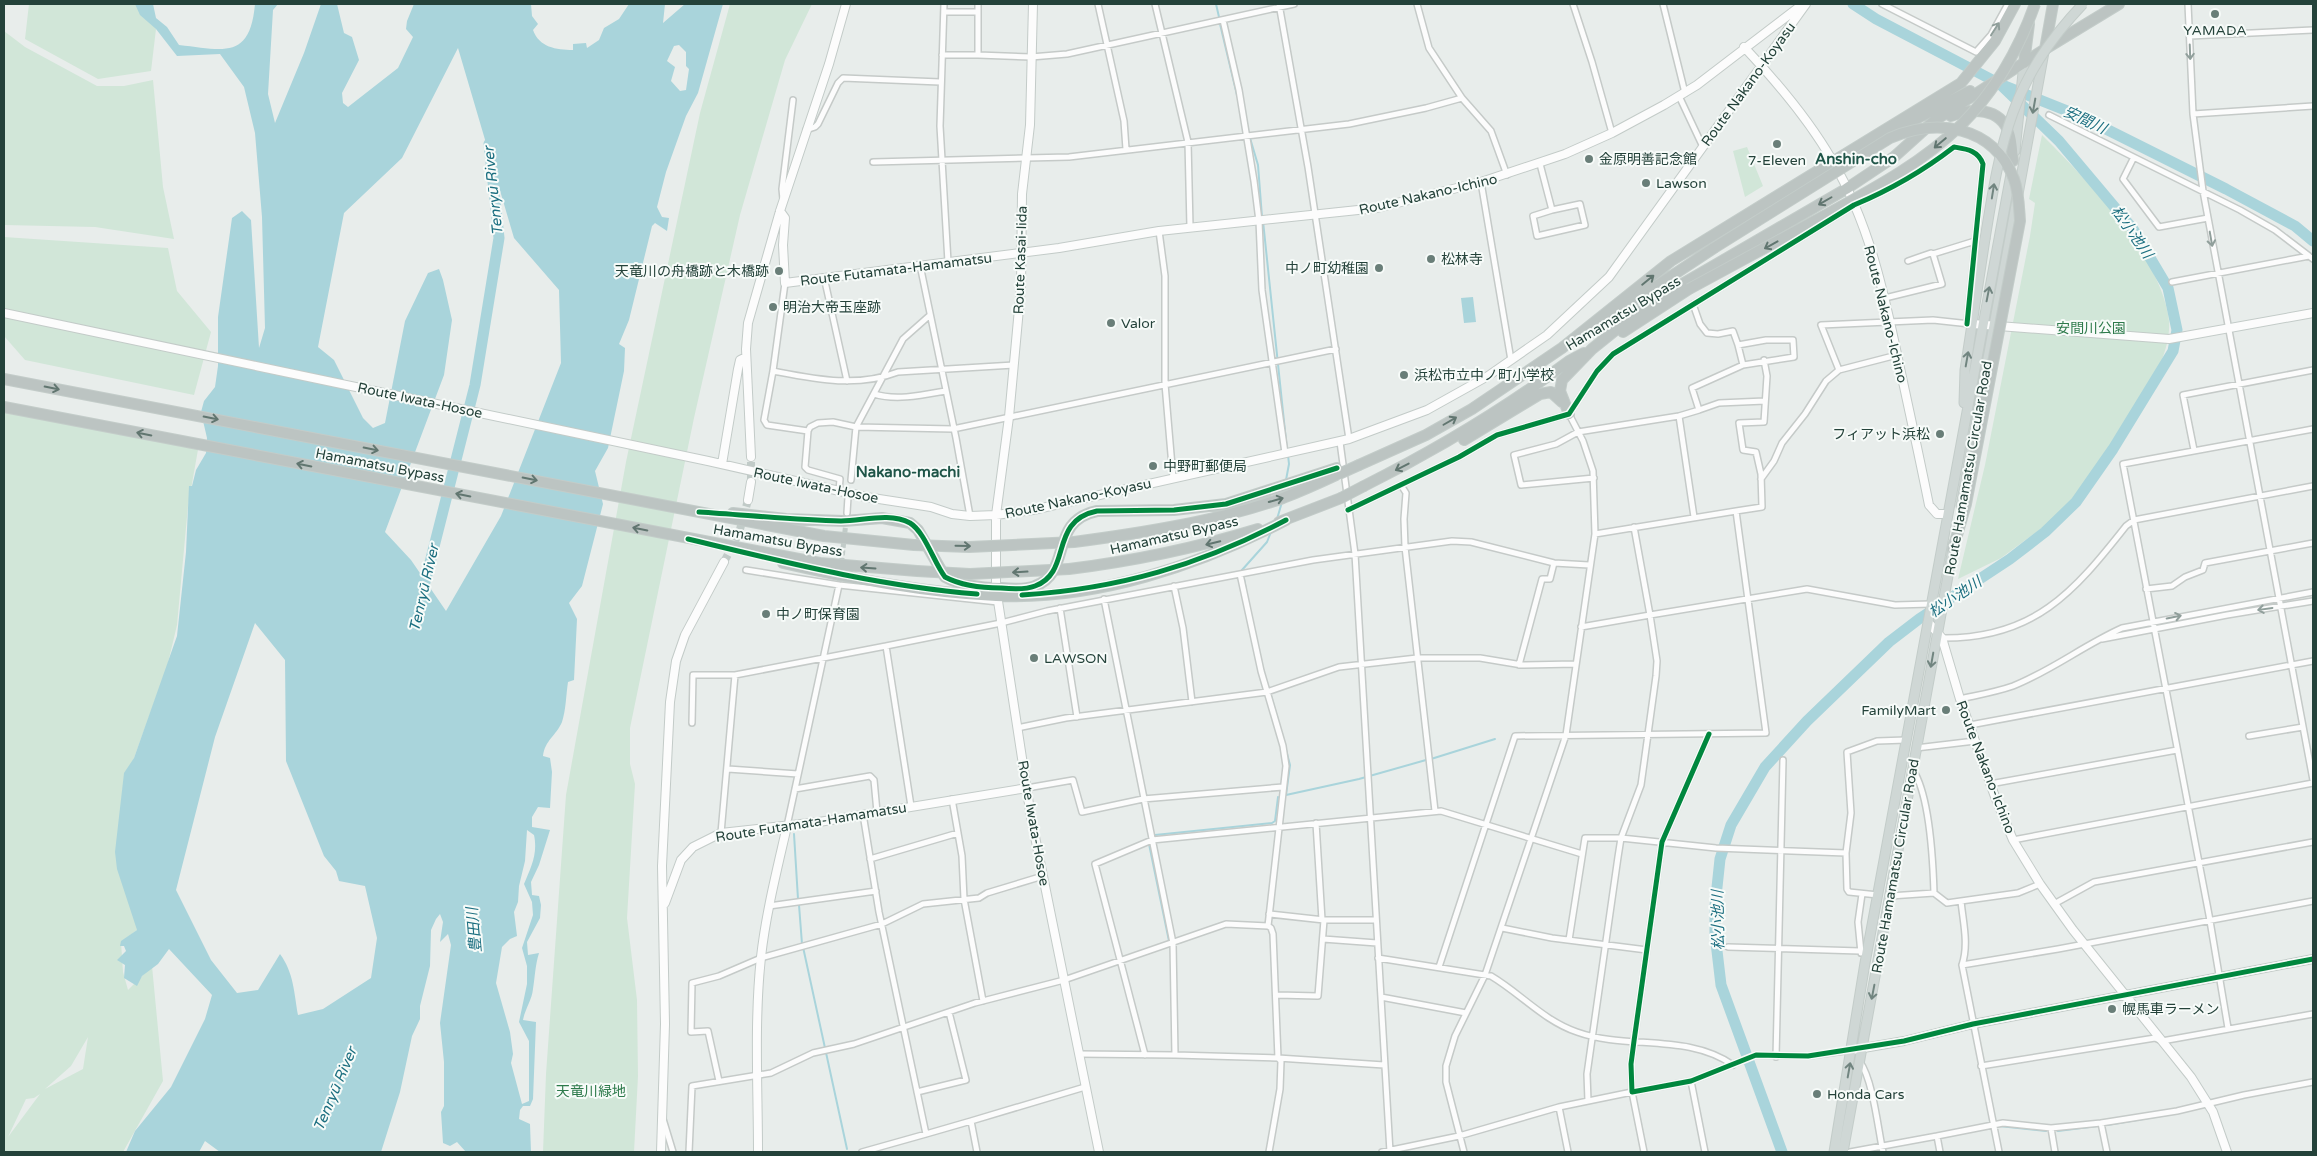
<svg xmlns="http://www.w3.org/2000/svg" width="2317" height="1156" viewBox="0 0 2317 1156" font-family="'Varela Round','Noto Sans JP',sans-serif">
	<rect width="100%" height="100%" fill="#e8edeb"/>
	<path fill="#d1e6d8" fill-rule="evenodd" d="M29,4H138L156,29L151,71L98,79L25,39Z
		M730,4H812L785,60L740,215L694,418L630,728V764L635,784L627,918L637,1000L638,1076L634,1152H543L546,1074L566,795L626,462L700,113Z
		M4,31L25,47L97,86H124L153,80L163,187L174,239L95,227L4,225Z
		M2042,135C2086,179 2162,257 2169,321C2170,335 2166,349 2161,362L2096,469L2076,496L2054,519L2001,558L1958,579L1985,465L2030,236L2035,203L2029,199Z
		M1747,147L1763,186L1745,197L1733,151Z
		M4,237L168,248L177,291L211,332L194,395L25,360L4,336Z
		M4,407L199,444L188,506L177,625L167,667L122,791L137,930L121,942L123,972L128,990L152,966L163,1081L123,1152H4ZM88,1037L83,1069L45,1089L71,1066ZM40,1094L8,1137L26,1099L34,1098Z"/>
	<path fill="#a9d4db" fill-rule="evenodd" d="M135,4H153L156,18L167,27L179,45C224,50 250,60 255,4H278L273,10L268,94L275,123L304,53L321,4H337L344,33L352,37L359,60L342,93L343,103L348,107L398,68L413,37L406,29L407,21L414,4H531L532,16L538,24L533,30C539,47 556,50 573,50V44L586,43L587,48L599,40L604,28L619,19L629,4H665L663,23L685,4H723L698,93L686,116L666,172L657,207L662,217L669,218L667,231L655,223L652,226L629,320L619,344L625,348L624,371L608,448L595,471L603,504L582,586L569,603L577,619L574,680L568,682C566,695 566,710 562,722C556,736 545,740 543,756L550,758L552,772L550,808L538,807L532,817V827L550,830L539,865L531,882L532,895L539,896L541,905L540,918L527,942L528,955L539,953C535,966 535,977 533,989C532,1000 525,1009 523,1020L536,1022L533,1099L530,1106H523L520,1110L519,1119L530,1124L531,1152H466L457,1142L450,1146L443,1143L441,1112L444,1106V1062L440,1023L451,945L448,934L440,942L443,922L440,914L436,919L431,930L430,966L420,1006V1019L412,1036L400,1092L381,1152H220L205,1141L199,1152H126L135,1131L171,1087L205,1019L212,995L169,949L158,964L142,976L137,986L124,978L125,965L117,960L126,951L124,946H120L121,941L137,930L117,869L115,852L124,773L134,758L177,636L186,552L189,486H192L196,470L206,453L207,438L201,412L204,401L215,387L218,366V317L232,218L242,211L251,220L259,348L265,328L262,217L255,133L244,87L220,54L177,56L156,29L140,15ZM679,45L686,52V66L689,69L686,90L680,91L671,81L675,67L667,61L674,46ZM458,48L514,238L559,290L561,363L501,516L446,611L411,560L385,532L444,375L452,320L443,280L439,269L428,273L405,321L385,423L373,428L363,418L334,360L318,347L344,213L402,158ZM255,623L285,660L286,761L324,856L336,871L339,881L365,886L377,938L371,978L323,1009L298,1015C294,993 294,973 280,954L258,990L237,993L211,960L176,890L215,737ZM527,830L534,835C538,854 531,867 524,884L532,902L533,915L522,948L527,966V984L519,1022L529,1041V1101L522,1104L511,1063L513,1054L510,1032L496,983L502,947L510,939L517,936L514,912L518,902L519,886L525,861Z
		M1473,297L1476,322L1464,323L1461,298Z"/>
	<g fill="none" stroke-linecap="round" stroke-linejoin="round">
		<path stroke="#a9d4db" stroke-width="2" d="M1216,4L1219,17
			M1220,24L1237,95
			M1250,138L1258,165L1262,217
			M1263,221L1287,450
			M1286,480L1289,464L1288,455
			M1277,519L1282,502
			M1242,570L1267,542L1271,532
			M1244,579L1246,590
			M1271,696L1283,738
			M1286,750L1290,765L1286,795L1359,779L1426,760
			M1431,759L1495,739
			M794,834L798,899
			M1155,835L1272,823L1275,821L1278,797
			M1149,844L1169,941
			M799,905L802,944
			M803,947L847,1149
			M2107,1125L2167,1115L2207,1106
			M1999,1126L2046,1131
			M2058,1131L2097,1126"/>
		<path stroke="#a9d4db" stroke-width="11" d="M1853,4L1876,19L2000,84L2080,116L2226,189L2295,226L2313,241
			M422,594L475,385L499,238L489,144
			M1782,1152L1721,985L1715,934V906L1720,859L1731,825L1765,767L1807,721L1889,642L1919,619L2010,559L2045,532L2076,502L2113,449L2173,351L2177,330L2168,288L2133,229L2059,141L2000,84"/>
		<path stroke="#c1cbc8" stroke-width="5" stroke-dasharray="5 2.5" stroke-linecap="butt" d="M839,585L847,513"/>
		<path stroke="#c1cbc8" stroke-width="8" stroke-dasharray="8 4" stroke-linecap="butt" d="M751,482V457
			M724,562L739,533L748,500"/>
		<defs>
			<path id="street" d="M944,4L940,126L948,262
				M1098,4L1124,121L1126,149
				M1155,4L1188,142L1190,227
				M1279,4L1308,167L1349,439
				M1417,4L1429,48L1462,98L1491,131L1507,175
				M1573,4L1592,62L1612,133
				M1663,4L1685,93
				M1882,4L1976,52L1991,35L2008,4
				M2188,4L2193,114L2203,191L2313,780
				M944,12H978
				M1223,20L1239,90L1254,181L1259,221L1262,290L1285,453
				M2190,36L2313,30
				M942,55H978V4
				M978,55L1031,57L1067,54L1294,4
				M1679,96L1703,147
				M2193,114L2313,106
				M2049,115L2240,210L2275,230L2313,259
				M806,130L815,127L818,124L838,83L843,78L940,82
				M2133,159L2123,179L2159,227L2208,218
				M873,162L1069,157L1349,124L1426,108L1462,98
				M1540,164L1552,210L1533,216L1537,236L1585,225L1580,204L1552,210
				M1481,182L1511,360
				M783,199L782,189L793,100
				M1159,231L1165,276V384L1173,478
				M1908,261L1931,253L1933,254
				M920,265L956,438L970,516
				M824,277L847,381
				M2172,282L2309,256
				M785,283L773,371L764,420L767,425L808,431L805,467L808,470L840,479L839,491
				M1885,298L1942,284L1933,254L1975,241
				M1693,304L1700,324L1707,333L1718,334L1733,331L1738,345L1766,340H1793L1794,357L1743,365L1692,388L1699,410L1679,416L1694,517
				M1738,345L1743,365
				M1839,370L1821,325L1933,320L1970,324
				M773,371C815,379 856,388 898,372L1014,365
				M874,394C896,401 923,395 945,391
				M1699,410L1719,403L1765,401
				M808,431L810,427L818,423L833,422L856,427L953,429L1336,349
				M1340,442L1355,554L1390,1152
				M2194,450L2183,395L2313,370
				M1594,478L1521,485L1514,455L1556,444L1578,432L1679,416
				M1761,479L1774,461L1782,443L1805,414L1826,381L1839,370L1897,355
				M851,480L856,427L903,339L929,316
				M1401,485L1406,493L1404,519L1405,547L1435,811
				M1348,510L1459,457L1497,435L1569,414L1597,371L1613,354L1854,205C1890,190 1923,171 1954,147C1966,149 1978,150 1983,164L1967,324
				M1736,511L1762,507L1761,474L1756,452L1743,450L1739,423L1764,422L1767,376L1764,360
				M847,513L848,497
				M1634,527L1650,615L1807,589L1895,605L1931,604
				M746,570L839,585L998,602
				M1240,574L1313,560L1452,541L1471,542L1554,563L1589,565
				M1174,586L1183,628L1192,702
				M2146,589L2172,586L2185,577L2203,570L2205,563L2313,543
				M1060,608L1077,717
				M1581,627L1650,615L1657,661L1656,676L1641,785L1621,838L1618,857L1587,1074L1588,1101
				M1942,638C2034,639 2074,592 2126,526L2134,520L2313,486
				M2102,639L2227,615L2313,601
				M886,646L1001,623L1047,611L1240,574L1261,671L1283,746L1286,766L1268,926
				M1519,665L1542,579H1550L1554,563
				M1960,699C1978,695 1996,692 2013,686C2051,671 2084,645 2122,628L2313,592
				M692,723L693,675H735L886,646L911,806
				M1970,725L2313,661
				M1017,728L1066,718L1267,692L1339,667L1417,658H1480L1522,665L1576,664
				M1709,734L1662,842L1634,1041L1631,1064L1632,1092L1691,1081L1756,1055L1808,1056L1852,1050
				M2249,736L2303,727
				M1916,748L1975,741
				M728,769L798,774
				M1913,770C1930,796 1933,861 1934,893
				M1990,784L2177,750
				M1027,788L1073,780L1082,812L1143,799L1283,787
				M795,789L870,776L874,780L877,812
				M952,799L962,856L964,899L983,1001
				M863,814L879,912L926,1134L971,1121L977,1152
				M1316,823L1322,920
				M787,826L839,585
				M721,833L735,675
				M2013,840L2313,783
				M870,859L958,833
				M1878,895L1849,892L1847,889L1846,853L1851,813L1847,752L1877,741L1906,740
				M1890,896L1934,893L1947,903L1961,901
				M2054,904L2094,882L2313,842
				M769,906L876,891
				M1269,914L1324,920H1376
				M1502,928L1552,938L1647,950
				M1323,939L1377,943
				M1569,940L1585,838H1621L1716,848L1846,853
				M1728,947L1860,951
				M1861,953L1858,922L1862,894
				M1378,958L1491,976C1520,993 1544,1021 1577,1032C1627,1050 1687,1033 1733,1065
				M1962,965C1969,944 1963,922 1961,901L2018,893L2040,884
				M1439,967L1515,736L1766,733L1736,511L1595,534
				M1277,995L1318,996L1324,920
				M1381,997L1466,1013
				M2228,1028L2209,915L2123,464L2313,429
				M1079,1054L1175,1055L1173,943L1104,599
				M1145,1055L1095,864L1152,840L1441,811L1582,854
				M1175,1055L1278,1058L1384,1065
				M1776,1057L1783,760
				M1860,1062C1873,1080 1878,1129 1883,1152
				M1981,1066L2155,1038L2162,1041L2313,1014
				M719,1081L708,1031L691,1032L692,983L719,976L761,958L882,924L923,904L979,898L987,893L1043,876
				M1691,1081L1705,1152
				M917,1092L966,1080L949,1012
				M1559,1107L1568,1152
				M663,1119L673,1152
				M971,1121L1085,1087
				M2101,1123L2177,1111L2244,1095L2313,1082
				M2051,1128L2055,1152
				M689,1152L692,1086L771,1073L813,1053L854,1044L975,1003L1064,980L1226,924L1268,926L1271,928L1273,934L1278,1058L1281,1061L1280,1089L1269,1152
				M862,1152L926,1134
				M1382,1152L1459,1136L1559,1107L1632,1092L1644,1152
				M1464,1152L1446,1082V1066L1455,1036L1485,975L1566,735L1595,534L1593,471L1583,441L1569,414
				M1850,1152L1937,1136
				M1940,1152L1937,1136L2003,1123L2051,1128L2101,1123L2107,1152
				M1999,1152L1962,965L2058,949L2313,901"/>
			<path id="secondary" d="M1033,4L1030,125L1022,194L1021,287L1009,417L996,515V588L1031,817L1099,1152
				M1744,47C1776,81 1809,120 1832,160C1870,224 1885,297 1900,368C1910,414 1920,460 1929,505L1937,514H1947
				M780,211L785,218L783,245L785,283L1059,248L1159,231L1377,208L1481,182L1565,154L1612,133L1664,105L1697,85L1803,4
				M4,313L708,461L866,497L931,507L952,514L970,516L996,515L1033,510L1349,439L1427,410L1488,376L1547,335L1609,277L1806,4
				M1973,324L2169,339L2313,313
				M751,457L746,349L748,323L780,211L829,64L846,4
				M722,464L738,369L740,360L746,357
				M748,500L751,482
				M1928,622L1942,638L1960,699L1994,794L2013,840L2040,884L2073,930L2191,1077L2213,1112L2227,1152
				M665,903L681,860L693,847L721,833L819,822L1027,788
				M1852,1050L1904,1041L1973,1024L2313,959
				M661,1152L665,1024L662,866L670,702L676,661L685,635L724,562
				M758,1152C758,1088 754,1022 761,957C766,913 777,870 787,826"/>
			<path id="primary" d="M2015,151L2024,63
				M1964,403L1965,370L1985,239
				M1961,506L2044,52
				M1834,1152L1865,963L2011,174
				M1843,1152L1954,543"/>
			<path id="highway" d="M2045,49L2053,4
				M2024,63L2029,24
				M1951,116C1972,108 2000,107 2009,133C2012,141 2012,152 2013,161
				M1885,135L1970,91
				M1611,316L1714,248
				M1623,332L1689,289
				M4,379L824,536L914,545
				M4,407L820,563L917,571
				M1569,414L1560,391L1562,380L1592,349L1633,316L1684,283L1846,189L1894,157L1934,121L2045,49L2119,4
				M1464,440L1540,394L1551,392L1562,402
				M1359,465L1426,435L1472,409L1562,348L1671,261L1961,83L1995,41L2015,4
				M1364,486C1438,449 1503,410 1569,361L1584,353
				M733,513L786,519L844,521L882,518L910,523L918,530L945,577C962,586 982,588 1001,588C1012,589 1025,590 1035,586C1073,572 1048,521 1097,511L1174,510L1226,504L1337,468
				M1279,522L1341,498
				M1074,542C1142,533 1219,521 1283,498C1301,491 1319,483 1336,475
				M1953,549L1966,504
				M783,563C853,579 925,593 996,596C1096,600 1198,566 1286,520
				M1069,569C1134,561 1196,548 1258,529"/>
		</defs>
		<use href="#street" stroke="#c5cac8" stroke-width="8"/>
		<use href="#secondary" stroke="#c3cbc8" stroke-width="10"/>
		<use href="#primary" stroke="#c3ccc9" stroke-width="11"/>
		<use href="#highway" stroke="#c3ccc9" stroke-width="12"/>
		<use href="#street" stroke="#fcfcfc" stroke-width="5"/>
		<use href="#secondary" stroke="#fcfcfc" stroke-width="8"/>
		<use href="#primary" stroke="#cfd7d5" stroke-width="9"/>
		<use href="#highway" stroke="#bcc4c2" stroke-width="10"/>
		<defs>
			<path id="primary-bridge" d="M1985,239C2001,139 2011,80 2083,4"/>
			<path id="highway-bridge" d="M1714,248L1890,138C1937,118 1993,125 2014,179C2019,193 2019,207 2020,221L1966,504
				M1689,289C1733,265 1778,241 1822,217C1871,190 1921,164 1961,125C1995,91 2019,49 2035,4
				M1339,474L1359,465
				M1341,498L1364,486
				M914,545L969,547L1074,542
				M917,571L970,574L1069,569"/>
		</defs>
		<use href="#primary-bridge" stroke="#c3ccc9" stroke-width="11" stroke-linecap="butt"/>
		<use href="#highway-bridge" stroke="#c3ccc9" stroke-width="12" stroke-linecap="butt"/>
		<use href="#primary-bridge" stroke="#cfd7d5" stroke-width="9"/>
		<use href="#highway-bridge" stroke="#bcc4c2" stroke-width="10"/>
		<defs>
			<path id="cycleway" d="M1348,510L1459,457L1497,435L1569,414L1597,371L1613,354L1854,205C1890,190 1923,171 1954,147C1966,149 1978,150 1983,164L1967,324
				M699,512C747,515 794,520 841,521C863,521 889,512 910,523C925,532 934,563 945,577C962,586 982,588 1001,588C1012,589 1025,590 1035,586C1073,572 1048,521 1097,511L1174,510L1226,504L1337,468
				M688,539C784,562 878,586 977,594
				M1022,595C1118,589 1201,565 1286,520
				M1709,734L1662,842L1634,1041L1631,1064L1632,1092L1691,1081L1756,1055L1808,1056L1904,1041L1973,1024L2313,959"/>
		</defs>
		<use href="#cycleway" stroke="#f7fbf9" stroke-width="8"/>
		<use href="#cycleway" stroke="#00873e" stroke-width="5"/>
	</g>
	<defs><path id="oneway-shaft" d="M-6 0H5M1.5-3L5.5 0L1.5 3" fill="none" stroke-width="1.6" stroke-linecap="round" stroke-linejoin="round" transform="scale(1.25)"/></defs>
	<g stroke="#909f9b">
		<use href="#oneway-shaft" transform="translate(1995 29) rotate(-58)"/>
		<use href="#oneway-shaft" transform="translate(2190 52) rotate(88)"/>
		<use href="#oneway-shaft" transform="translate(2211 239) rotate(80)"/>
		<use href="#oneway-shaft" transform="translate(2265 609) rotate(172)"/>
		<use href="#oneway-shaft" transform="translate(2174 617) rotate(-12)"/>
	</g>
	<g stroke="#718580">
		<use href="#oneway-shaft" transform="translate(2034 106) rotate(100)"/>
		<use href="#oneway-shaft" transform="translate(1993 191) rotate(-81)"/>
		<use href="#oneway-shaft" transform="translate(1988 294) rotate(-79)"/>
		<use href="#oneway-shaft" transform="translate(1967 359) rotate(-80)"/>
		<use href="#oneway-shaft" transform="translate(1932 660) rotate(100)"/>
		<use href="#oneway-shaft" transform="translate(1873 992) rotate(101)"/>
		<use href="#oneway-shaft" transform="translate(1849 1070) rotate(-80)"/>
	</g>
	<g stroke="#617670">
		<use href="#oneway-shaft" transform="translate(1940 143) rotate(140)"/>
		<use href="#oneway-shaft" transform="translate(1825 201) rotate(150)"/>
		<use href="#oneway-shaft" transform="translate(1771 245) rotate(151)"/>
		<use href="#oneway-shaft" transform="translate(1648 280) rotate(-39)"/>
		<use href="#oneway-shaft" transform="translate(52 388) rotate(11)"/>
		<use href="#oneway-shaft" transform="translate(211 418) rotate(11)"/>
		<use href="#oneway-shaft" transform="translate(1450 421) rotate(-30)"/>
		<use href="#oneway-shaft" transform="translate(144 434) rotate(-169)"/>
		<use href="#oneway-shaft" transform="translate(371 449) rotate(11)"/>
		<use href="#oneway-shaft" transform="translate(304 465) rotate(-169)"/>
		<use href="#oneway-shaft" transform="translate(1402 467) rotate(153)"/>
		<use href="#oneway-shaft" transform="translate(530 479) rotate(11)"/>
		<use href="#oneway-shaft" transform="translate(463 495) rotate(-169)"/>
		<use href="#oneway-shaft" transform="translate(1276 500) rotate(-16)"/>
		<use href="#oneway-shaft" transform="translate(640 529) rotate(-169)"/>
		<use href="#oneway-shaft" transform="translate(1213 543) rotate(166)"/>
		<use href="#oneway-shaft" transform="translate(963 546) rotate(1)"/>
		<use href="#oneway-shaft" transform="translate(868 568) rotate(-176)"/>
		<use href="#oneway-shaft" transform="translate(1020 572) rotate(177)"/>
	</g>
	<g fill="#697e78" stroke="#f7fbf9" stroke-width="2">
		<circle cx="2215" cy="14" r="5"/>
		<circle cx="1777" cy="144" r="5"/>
		<circle cx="1589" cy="159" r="5"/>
		<circle cx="1646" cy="183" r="5"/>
		<circle cx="1431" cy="259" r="5"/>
		<circle cx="1379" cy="268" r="5"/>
		<circle cx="779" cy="271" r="5"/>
		<circle cx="773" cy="307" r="5"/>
		<circle cx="1111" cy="323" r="5"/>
		<circle cx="1404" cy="375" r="5"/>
		<circle cx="1940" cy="434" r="5"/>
		<circle cx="1153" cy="466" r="5"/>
		<circle cx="766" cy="614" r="5"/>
		<circle cx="1034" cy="658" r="5"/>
		<circle cx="1946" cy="710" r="5"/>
		<circle cx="2112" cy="1009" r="5"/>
		<circle cx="1817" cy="1094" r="5"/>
	</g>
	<g text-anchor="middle" stroke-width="4" stroke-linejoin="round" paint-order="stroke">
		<g font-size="14" fill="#24423a" stroke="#f7fbf9" text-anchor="start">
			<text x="2215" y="35" text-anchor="middle">YAMADA</text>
			<text x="1599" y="164">金原明善記念館</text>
			<text x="1777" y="165" text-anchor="middle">7-Eleven</text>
			<text x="1656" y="188">Lawson</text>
			<text x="1441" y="264">松林寺</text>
			<text x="1369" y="273" text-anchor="end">中ノ町幼稚園</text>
			<text x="769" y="276" text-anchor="end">天竜川の舟橋跡と木橋跡</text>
			<text x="783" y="312">明治大帝玉座跡</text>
			<text x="1121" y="328">Valor</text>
			<text x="1414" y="380">浜松市立中ノ町小学校</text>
			<text x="1930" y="439" text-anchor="end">フィアット浜松</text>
			<text x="1163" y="471">中野町郵便局</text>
			<text x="776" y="619">中ノ町保育園</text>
			<text x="1044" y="663">LAWSON</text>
			<text x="1936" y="715" text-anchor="end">FamilyMart</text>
			<text x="2122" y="1014">幌馬車ラーメン</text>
			<text x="1827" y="1099">Honda Cars</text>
		</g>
		<g font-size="14" fill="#24423a" stroke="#f7fbf9">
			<text transform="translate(1748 84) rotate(-54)" y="5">Route Nakano-Koyasu</text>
			<text transform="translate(1428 194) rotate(-13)" y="5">Route Nakano-Ichino</text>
			<text transform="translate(1020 260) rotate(-88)" y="5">Route Kasai-Iida</text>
			<text transform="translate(896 269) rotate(-7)" y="5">Route Futamata-Hamamatsu</text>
			<text transform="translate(1623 313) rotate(-31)" y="5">Hamamatsu Bypass</text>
			<text transform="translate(1886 314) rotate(76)" y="5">Route Nakano-Ichino</text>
			<text transform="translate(420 400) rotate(12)" y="5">Route Iwata-Hosoe</text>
			<text transform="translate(380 465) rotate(11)" y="5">Hamamatsu Bypass</text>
			<text transform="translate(1968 468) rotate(-80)" y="5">Route Hamamatsu Circular Road</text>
			<text transform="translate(816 485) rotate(12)" y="5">Route Iwata-Hosoe</text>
			<text transform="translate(1078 498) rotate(-12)" y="5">Route Nakano-Koyasu</text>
			<text transform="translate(1174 535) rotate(-13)" y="5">Hamamatsu Bypass</text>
			<text transform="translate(778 540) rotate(10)" y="5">Hamamatsu Bypass</text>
			<text transform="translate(1986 767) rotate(69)" y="5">Route Nakano-Ichino</text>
			<text transform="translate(811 822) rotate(-9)" y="5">Route Futamata-Hamamatsu</text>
			<text transform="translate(1034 823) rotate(80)" y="5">Route Iwata-Hosoe</text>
			<text transform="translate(1895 866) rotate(-80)" y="5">Route Hamamatsu Circular Road</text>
		</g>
		<g font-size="14" fill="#2d7a4b" stroke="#f7fbf9">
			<text x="2091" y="333">安間川公園</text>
			<text x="591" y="1096">天竜川緑地</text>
		</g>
		<g font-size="15" font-style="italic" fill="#1c6f80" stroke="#f7fbf9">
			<text transform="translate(2085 120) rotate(25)" y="5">安間川</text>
			<text transform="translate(493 191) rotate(-96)" y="5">Tenryū River</text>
			<text transform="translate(2132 232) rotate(55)" y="5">松小池川</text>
			<text transform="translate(424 588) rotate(-77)" y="5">Tenryū River</text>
			<text transform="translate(1955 597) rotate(-34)" y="5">松小池川</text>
			<text transform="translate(1718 920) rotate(-91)" y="5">松小池川</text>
			<text transform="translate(474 930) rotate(-95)" y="5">豊田川</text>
			<text transform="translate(335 1089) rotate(-67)" y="5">Tenryū River</text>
		</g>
		<g font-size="15" font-weight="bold" fill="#1f5548" stroke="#f7fbf9">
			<text x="1856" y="164">Anshin-cho</text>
			<text x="908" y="477">Nakano-machi</text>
		</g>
	</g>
	<rect width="2317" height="1156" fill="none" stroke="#24423a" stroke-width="10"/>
</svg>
